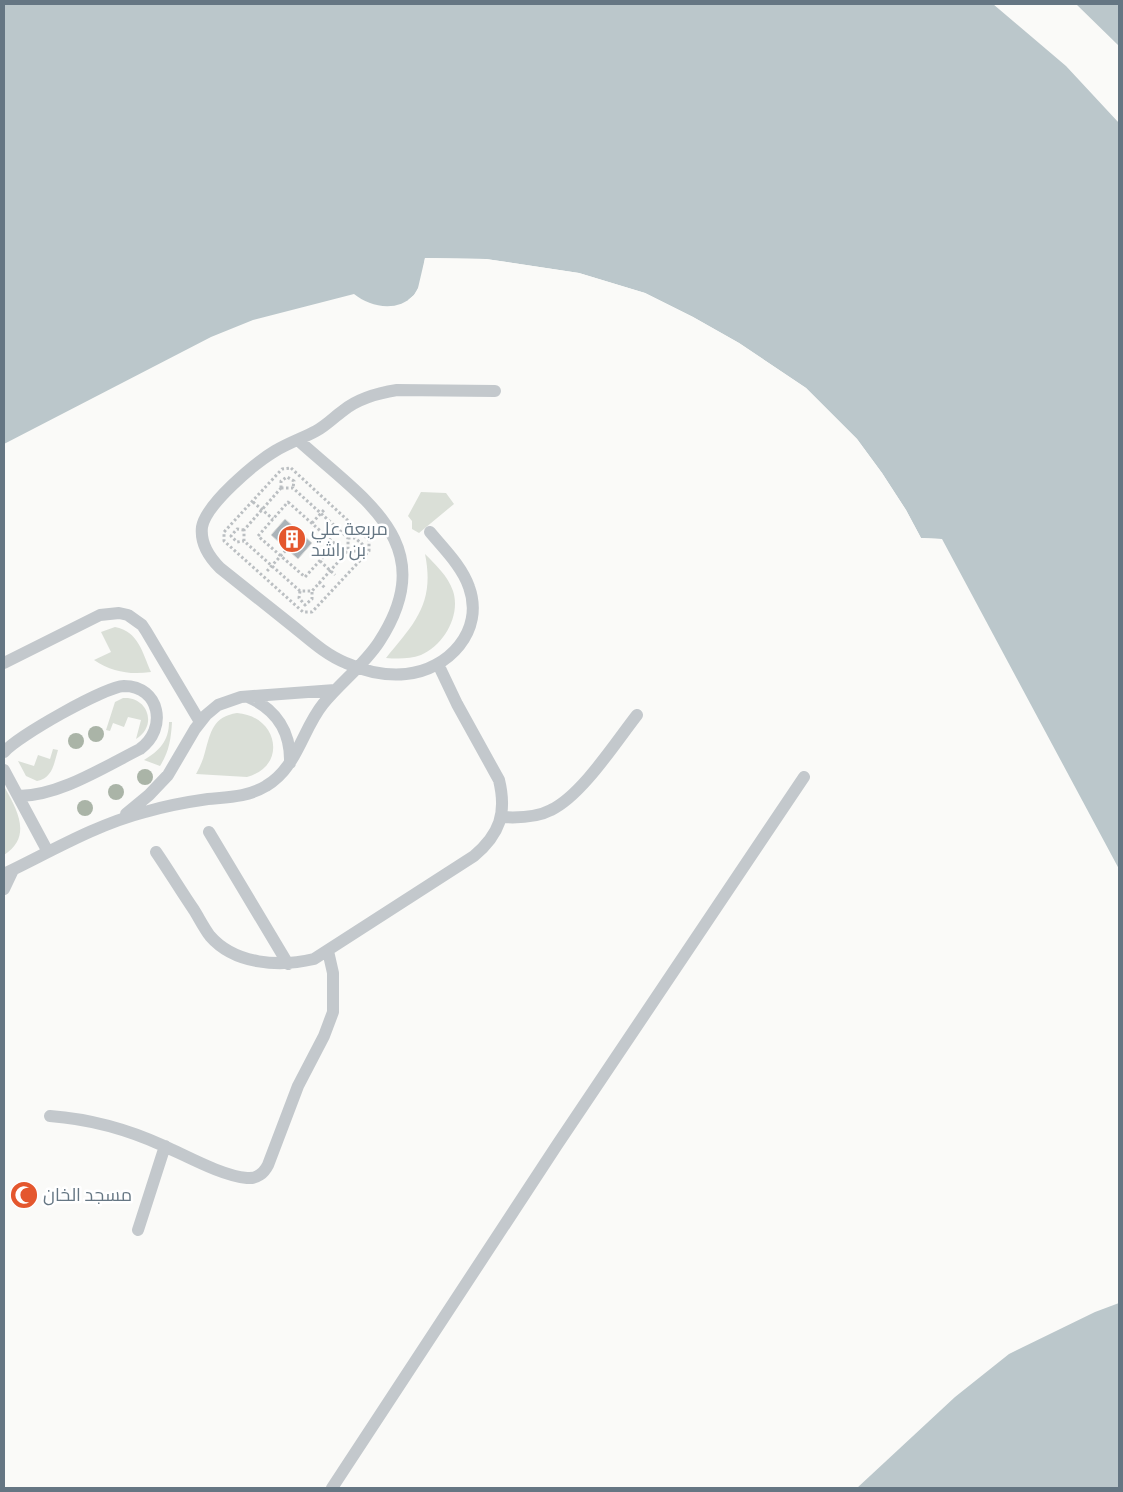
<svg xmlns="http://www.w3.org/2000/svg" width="1123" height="1492" viewBox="0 0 1123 1492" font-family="Manrope,Cairo,sans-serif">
	<rect width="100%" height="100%" fill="#fafaf8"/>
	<path fill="#dadfd7" d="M421,492L446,493L454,504L419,533L412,529V521L408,516Z
		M425,554C435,564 448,576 453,591C461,615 444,645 421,655C410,659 398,659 386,658C415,623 435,603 425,554Z
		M115,627C139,632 142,652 151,672C130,675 112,672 94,660L111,652L101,632Z
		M123,698C148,696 158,726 136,739L141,720L128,717L124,727L113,723L110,731L106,730L115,702Z
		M237,713C278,716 288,766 247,777L196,774C200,767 203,760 205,752C211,731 213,717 237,713Z
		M169,722H172C171,739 169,752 160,766L144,760C159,751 169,741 169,722Z
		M53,749L58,750C54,763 53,778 37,781L26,776L18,761L34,766L38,755L50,759Z
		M5,788C18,811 32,837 4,855Z"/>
	<path fill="#bbc7cb" d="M4,4H993L1066,66L1119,123V869L942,539L921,538L906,510L882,473L857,439L806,388L739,343L693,317L645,293L579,273L486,259L425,258C423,269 422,286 414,295C397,313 370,307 354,294L253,320L211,337L4,444Z
		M1076,4H1119V46Z
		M1119,1303V1488H857L955,1397L1009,1354L1095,1312Z"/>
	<path fill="#fafaf8" d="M425,258L486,259L579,273L645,293L693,317L739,343L806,388L857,439L882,473L906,510L921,538L941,539L1119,871L1117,870L940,541L919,540L904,511L880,474L855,440L804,390L738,345L692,319L644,296L579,276L486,262L427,260L420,289L416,297L411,300H408L414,295L418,288Z"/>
	<path fill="#aab3b9" stroke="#dcdcda" d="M285,519L312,543L298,559L271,535Z"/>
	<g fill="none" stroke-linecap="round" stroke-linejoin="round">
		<path stroke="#bbbfc2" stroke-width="3" stroke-dasharray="2.5 2.5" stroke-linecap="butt" d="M291,468L369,540V551L312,612H303L224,541V532L282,469Z
			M281,488H293L348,538V551L312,591H300L244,541V530Z
			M281,488V481L287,477L294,481L293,488
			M253,502L273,519
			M288,502L335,544L305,577L258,536Z
			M312,523L324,510
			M244,530L237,529L231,536L237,542L244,541
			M348,538H355L362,544L356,551H348
			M320,561L335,575
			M267,571L287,549
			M319,582L325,588
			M300,591L299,598L305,605L312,599V591"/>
		<path stroke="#c3c8cc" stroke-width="12" d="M430,532C443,548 462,566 469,587C485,631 448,670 406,674C386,676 364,671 346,663C326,655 310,640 294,627C269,607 244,587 220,568C209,557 200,544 202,527C206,504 255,463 275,451C288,443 303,438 316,431C327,425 334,417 344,410C359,398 378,393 397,390L495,391
			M4,663L100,615L119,613L128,615L142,625L146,631L200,722
			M248,697C276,709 291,732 290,763
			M4,752C18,736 104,687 124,686C160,686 168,729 140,749C104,767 59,796 19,796
			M4,770L48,852
			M126,814L149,795L168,775L195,729L206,715L218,705L241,697L335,690
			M501,817C517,818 536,818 551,810C582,795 615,743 637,715
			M209,832L288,964
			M156,852C169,871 181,891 194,910C199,918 204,928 210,936C235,965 280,967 314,959L474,856C500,834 507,813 499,780L457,704L438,664
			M4,874C50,852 95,825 145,812C165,806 187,802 208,799C228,797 248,797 266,786C297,768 302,730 323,704C341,682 364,665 379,642C443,544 364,500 298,440
			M4,889L13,870
			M50,1116C90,1119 127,1129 164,1146C187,1156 222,1176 247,1178C257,1179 264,1173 268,1165L298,1086L324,1036L333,1012V973L328,951
			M138,1230L165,1146
			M332,1488L557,1145L804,777"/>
	</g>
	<g fill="#aab4a7">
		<circle cx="96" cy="734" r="8"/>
		<circle cx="76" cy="741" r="8"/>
		<circle cx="145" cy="777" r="8"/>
		<circle cx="116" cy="792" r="8"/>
		<circle cx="85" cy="808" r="8"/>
	</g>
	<defs>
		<symbol id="building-disc" viewBox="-11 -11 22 22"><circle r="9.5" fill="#e4572e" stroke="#fff"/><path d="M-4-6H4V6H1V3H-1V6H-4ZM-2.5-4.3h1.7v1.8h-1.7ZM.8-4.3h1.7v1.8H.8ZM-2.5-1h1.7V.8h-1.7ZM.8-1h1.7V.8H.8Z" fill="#fff"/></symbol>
		<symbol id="mosque-disc" viewBox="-11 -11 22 22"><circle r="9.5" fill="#e4572e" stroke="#fff"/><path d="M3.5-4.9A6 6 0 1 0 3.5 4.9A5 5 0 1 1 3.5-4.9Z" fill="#fff"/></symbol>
	</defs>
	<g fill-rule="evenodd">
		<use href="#building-disc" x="276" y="523" width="32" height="32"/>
		<use href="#mosque-disc" x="8" y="1179" width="32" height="32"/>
	</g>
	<g text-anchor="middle" stroke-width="5" stroke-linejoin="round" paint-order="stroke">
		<g font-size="18" fill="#657683" stroke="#fff" text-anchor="start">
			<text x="311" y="535">مربعة علي<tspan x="311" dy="21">بن راشد</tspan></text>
			<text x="43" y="1201">مسجد الخان</text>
		</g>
	</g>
	<rect width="1123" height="1492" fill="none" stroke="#657683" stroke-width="10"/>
</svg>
